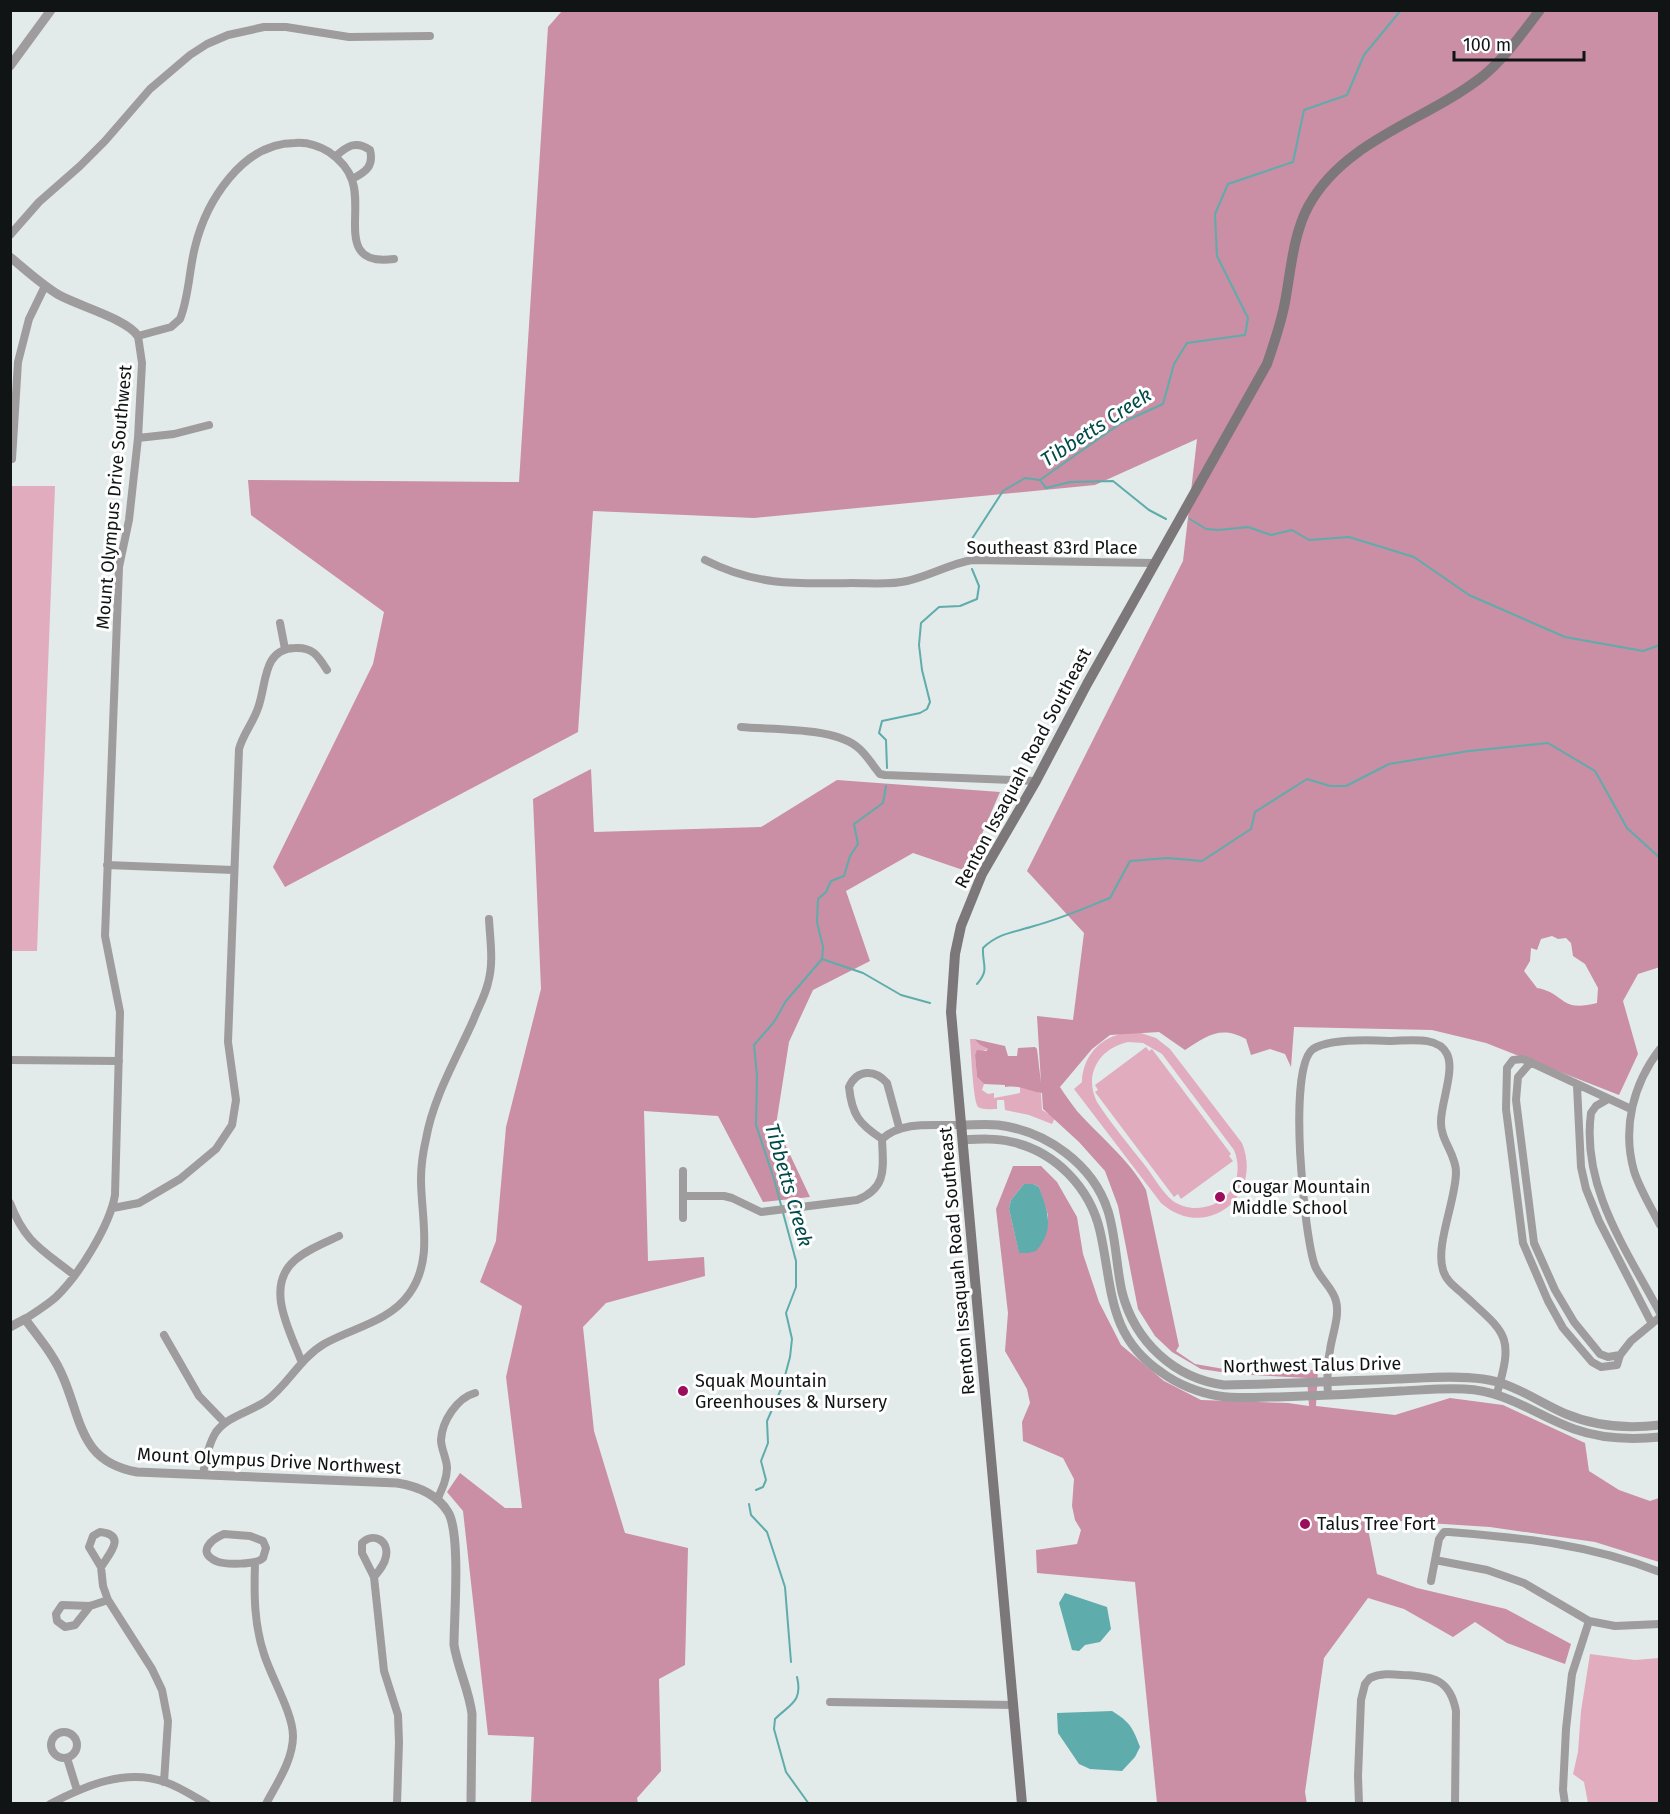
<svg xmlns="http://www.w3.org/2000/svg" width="1670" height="1814" viewBox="0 0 1670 1814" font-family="'Fira Sans',sans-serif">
	<rect width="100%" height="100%" fill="#e3eaea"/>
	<path fill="#e2acbf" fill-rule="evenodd" d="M11,486H55L37,951H11Z
		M1141,1033L1156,1038L1170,1049L1242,1143C1264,1198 1205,1242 1161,1203L1074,1089L1082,1082C1082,1061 1096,1041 1117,1035C1124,1032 1133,1033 1141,1033ZM1128,1042L1143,1043L1162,1054L1234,1150C1240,1164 1239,1182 1228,1194C1214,1209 1190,1213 1173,1201C1163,1193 1155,1179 1147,1168C1130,1146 1112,1125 1097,1102C1083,1074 1100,1048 1128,1042Z
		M970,1039H974L980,1045L988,1049L975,1054L977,1077L984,1084L982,1090L988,1094L994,1093V1098L1020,1093V1085L1041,1093L1042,1110L1055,1118L1052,1124L1029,1115L1005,1110L1004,1100H997V1109C992,1109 982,1110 978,1107C973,1101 971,1050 970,1039Z
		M1146,1047L1149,1051L1152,1049L1231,1154L1229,1156L1233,1161L1181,1199L1178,1194L1174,1197L1095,1092L1098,1090L1095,1085Z
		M1590,1654L1635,1660L1659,1658V1803H1588L1584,1782L1573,1774L1578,1752L1581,1711Z"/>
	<path fill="#ca8ea5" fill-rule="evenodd" d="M562,11H1659L1660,967L1638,974L1623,1001L1638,1054L1619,1095L1486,1043L1432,1030L1294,1027L1291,1067L1285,1054L1270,1049L1251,1055L1246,1039C1220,1025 1207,1036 1185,1050L1159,1032L1110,1035L1092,1049L1060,1087C1065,1095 1071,1103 1077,1111C1100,1137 1129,1159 1146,1190L1179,1346L1176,1351L1195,1364L1224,1369L1318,1370L1316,1406L1395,1415L1450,1398L1503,1405L1585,1443L1589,1471L1619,1490L1650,1501L1659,1498V1562L1595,1542L1490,1527L1366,1519L1377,1574L1417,1588L1506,1609L1571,1644L1565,1664L1507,1643L1475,1622L1453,1637L1404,1609L1368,1598L1324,1658L1305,1792L1307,1804L1157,1803L1135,1582L1037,1573L1036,1550L1077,1544L1081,1530L1075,1520L1072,1506L1074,1479L1063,1458L1023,1441L1022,1422L1030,1403L1027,1389L1005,1351L1008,1313L996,1209L1013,1166H1041L1057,1182L1077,1217L1083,1254L1099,1302L1121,1345L1164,1381L1201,1400L1288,1403L1309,1406L1307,1378L1234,1374L1201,1369L1172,1352L1155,1336L1138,1309L1118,1206L1105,1171L1079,1142L1043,1109L1042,1093C1027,1091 1022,1085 1005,1087V1085L984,1084L977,1077L975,1055L977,1050L986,1051L988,1049L980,1045L974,1039L1005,1046L1008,1056H1017L1018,1048L1035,1047L1037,1049L1041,1083L1037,1016L1073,1020L1084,933L1027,871L1183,561L1197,439L1095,485L754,518L593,511L578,732L285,887L273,867L373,664L384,612L251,515L248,480L519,482L548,27ZM1552,936L1558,939L1566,938L1571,943L1573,956L1585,964L1598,988L1597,1003C1559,1013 1566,993 1537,988L1524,971L1530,961L1531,948L1537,950L1541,939ZM1024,1184H1033L1039,1187L1048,1215V1225L1019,1252L1009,1209L1011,1200Z
		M591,769L594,832L761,827L837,780L1000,792L966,871L913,853L846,891L870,961L813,990L789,1042L776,1125L810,1197L763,1202L718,1116L644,1111L648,1261L704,1257L705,1276L606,1303L583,1327L594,1431L625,1533L688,1548L685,1665L659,1679L661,1771L637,1798L638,1803H531L534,1737L488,1735L463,1511L447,1492L460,1473L505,1508H522L506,1377L522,1306L480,1282L496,1241L506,1127L541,989L533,799Z"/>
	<path fill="#5eacab" d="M1024,1184H1033L1039,1187C1048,1212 1055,1229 1036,1251L1028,1253H1019L1009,1209L1011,1200Z
		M1065,1593L1107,1607L1111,1629L1100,1642L1085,1645L1079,1651L1072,1650L1059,1603Z
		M1112,1711C1130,1722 1133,1728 1140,1747L1135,1757L1122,1771L1090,1769L1079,1764L1058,1733L1057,1713Z"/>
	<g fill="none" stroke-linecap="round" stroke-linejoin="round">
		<path stroke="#5eacab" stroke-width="2" d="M1040,480L1046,488L1070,482L1113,481L1149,510L1166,519
			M1190,519L1206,529L1219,530L1248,527L1271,535L1292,530L1309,540L1349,537L1414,557L1469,595L1565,637L1643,651L1660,645
			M969,553L968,545L1003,491L1025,478L1040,480L1121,423L1163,404L1174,364L1187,343L1245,335L1248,318L1217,256L1215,214L1228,184L1293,162L1304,110L1347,95L1364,55L1401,10
			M887,768L886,740L879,733L882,721L920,713L927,709L930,702L922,670L919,645L921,623L939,607L960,606L977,599L979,586L972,569
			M822,959L863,973L901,995L930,1003
			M977,984C990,969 982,965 983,948C998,933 1015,932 1034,926C1060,919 1085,908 1110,898L1130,861L1168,858L1202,861L1251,829L1255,812L1307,779L1330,786H1346L1389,764L1469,751L1548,743L1595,771L1627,828L1660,858
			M756,1490L763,1487L766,1480L761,1461L768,1443L767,1421L782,1387L790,1357L792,1339L786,1313L796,1287V1261L774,1179L756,1125L757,1076L754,1045L774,1022L786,1001L822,959L823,947L817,922L818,899L826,892L831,881L844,876L850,856L858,844L854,824L883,803L886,786
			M749,1504L751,1515L767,1532L785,1587L791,1662
			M797,1677C803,1702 790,1704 775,1719L774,1729L786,1772L809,1804"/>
		<path stroke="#9f9c9d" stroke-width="8" d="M336,156C347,146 356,140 370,150C374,166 366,172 352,179
			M10,235L39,202L80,166L105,141L150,89L190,55L207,44L228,35L264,27H286L349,37L430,36
			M138,438L174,434L209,425
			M12,459L18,362L29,319L45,286
			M705,560C756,586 797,584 852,583C870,583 890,585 907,581C930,576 949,564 972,560L1154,563
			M280,623L285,649
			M741,727C772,730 831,727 856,746C866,753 872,765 880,774L885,775L1036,781
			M107,865L233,870
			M1660,1049C1633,1084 1622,1128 1634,1171C1640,1190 1651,1207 1660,1225
			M10,1060L119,1061
			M1531,1062L1518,1077L1516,1100L1534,1243L1555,1290L1574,1322L1600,1354L1608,1357L1620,1355
			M1577,1086L1581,1167L1586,1189L1599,1221L1651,1322
			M1608,1099L1596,1106L1591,1113C1581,1187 1627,1251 1660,1313
			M1631,1109L1523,1059L1513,1060L1507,1068L1506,1109L1523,1243L1548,1301L1563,1328L1592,1362L1601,1367L1617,1365L1620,1355L1631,1341L1660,1317
			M882,1139C859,1124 852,1115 849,1087C857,1069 875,1069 887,1083L899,1127
			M683,1171V1218
			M683,1196H724L732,1198L761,1212L857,1200C888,1188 883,1167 882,1139C903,1120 935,1126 961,1125
			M10,1203C25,1243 43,1250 74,1275
			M113,1208L139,1203L180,1179L216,1149L232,1125L236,1100L228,1042L239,749C243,734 253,723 258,708C267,684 262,649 295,648C313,647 318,656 327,670
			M25,1319C36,1312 47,1305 56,1297C79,1275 110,1225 115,1195L120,1012L105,936L119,567L129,520L138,438L142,363L138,336L171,327L180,319C189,297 189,270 195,247C206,202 242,143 295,143C306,142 319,146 329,152C339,159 348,168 352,180C364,212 335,267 394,259
			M164,1335L199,1396L225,1423
			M302,1363C291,1333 264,1288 294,1261C306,1250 324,1243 339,1236
			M1328,1395C1327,1380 1327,1365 1330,1350C1332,1335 1340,1316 1336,1301C1333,1288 1320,1279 1315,1266C1304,1236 1287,1067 1313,1049C1329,1039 1370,1040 1389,1041C1407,1041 1438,1035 1447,1054C1455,1070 1441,1103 1441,1121C1440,1140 1456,1154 1456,1172C1456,1200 1435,1245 1443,1270C1446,1281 1455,1287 1463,1294C1505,1333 1515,1334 1497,1393
			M203,1475C205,1461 208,1445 216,1432C228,1416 250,1412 266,1401C288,1385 300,1358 324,1344C352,1328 389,1322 409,1294C434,1260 421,1218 421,1179C421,1166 423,1152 426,1139C433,1098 456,1059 473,1021C478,1008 485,996 488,983C494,962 490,940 489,919
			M437,1500C442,1489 447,1479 447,1468C447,1459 441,1449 441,1440C442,1421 457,1398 475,1393
			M224,1534L250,1536L263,1541L266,1548L263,1558C257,1565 224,1565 216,1561C196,1552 212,1539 224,1534Z
			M1435,1560L1487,1570L1524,1583L1589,1621L1615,1626L1660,1624
			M255,1563C254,1595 254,1624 264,1654C271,1677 293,1713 293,1736C293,1760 277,1783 266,1804
			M101,1567C110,1553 127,1535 100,1532L93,1536L89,1547L101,1567L103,1586L108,1600L152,1669L162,1690L168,1721L164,1782
			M374,1577C379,1571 385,1564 386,1556C389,1540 373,1532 362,1543V1553L374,1577L384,1671L398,1715L399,1742L397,1804
			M1431,1581L1439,1539L1444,1532H1449C1523,1538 1589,1544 1660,1572
			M90,1606L75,1625L65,1627L57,1621L56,1614L62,1605L90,1606L108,1600
			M830,1702L1012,1705
			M51 1745a13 13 0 1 1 26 0a13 13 0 1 1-26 0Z
			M67,1758L77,1790
			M50,1804C85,1786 125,1768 165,1782C180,1787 193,1796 207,1804
			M1359,1804L1358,1776L1361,1700L1365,1684L1370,1678C1381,1673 1391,1674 1403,1675C1433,1676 1450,1679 1456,1711L1455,1804
			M1565,1804L1563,1790L1566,1729L1572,1674L1589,1621"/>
		<path stroke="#9f9c9d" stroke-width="9" d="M10,66L51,10
			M10,257C26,270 42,285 59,295C79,306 127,319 138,336
			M961,1125C973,1125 986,1124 998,1125C1046,1131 1093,1164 1108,1211C1116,1237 1116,1265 1122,1292C1135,1342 1174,1378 1224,1385C1282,1384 1339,1381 1397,1379C1425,1378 1455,1375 1483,1379C1514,1383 1538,1402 1566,1414C1597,1427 1627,1429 1660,1425
			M963,1140C979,1139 996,1138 1012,1142C1056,1152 1090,1188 1100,1231C1113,1288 1107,1335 1161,1372C1177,1384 1199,1393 1219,1396C1238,1399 1259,1397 1278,1397C1319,1396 1360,1394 1401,1391C1422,1390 1443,1388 1464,1389C1508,1391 1535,1415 1574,1429C1602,1439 1631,1440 1660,1437
			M10,1327L25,1319C39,1338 54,1355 63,1377C82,1421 80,1462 137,1472L397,1483C416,1486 437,1494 448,1512C461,1533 454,1617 454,1645C458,1669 469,1690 472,1714L471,1804"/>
		<path stroke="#7c7779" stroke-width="10" d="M1022,1804L951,1012L955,954L961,926L982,874L1036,781L1087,684L1267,364C1274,343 1281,324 1285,302C1291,270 1293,234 1309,205C1346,139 1426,121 1483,76C1505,58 1522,33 1540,10"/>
	</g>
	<g fill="#9c0e5c" stroke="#fff" stroke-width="2">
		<circle cx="1220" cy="1197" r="6"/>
		<circle cx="683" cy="1391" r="6"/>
		<circle cx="1305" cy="1524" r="6"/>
	</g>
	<g text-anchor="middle" stroke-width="6" stroke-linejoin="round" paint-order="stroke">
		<g font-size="18" fill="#111414" stroke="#fff">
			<text transform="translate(114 497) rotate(-85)" y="6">Mount Olympus Drive Southwest</text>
			<text x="1052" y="554">Southeast 83rd Place</text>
			<text transform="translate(1023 768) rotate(-62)" y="6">Renton Issaquah Road Southeast</text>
			<text transform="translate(957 1261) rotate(-95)" y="6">Renton Issaquah Road Southeast</text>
			<text transform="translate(1312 1365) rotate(-1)" y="6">Northwest Talus Drive</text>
			<text transform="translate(269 1461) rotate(3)" y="6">Mount Olympus Drive Northwest</text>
		</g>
		<g font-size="18" fill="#111414" stroke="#fff" text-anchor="start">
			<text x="1232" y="1193">Cougar Mountain<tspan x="1232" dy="21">Middle School</tspan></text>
			<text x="695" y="1387">Squak Mountain<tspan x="695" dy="21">Greenhouses &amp; Nursery</tspan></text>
			<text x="1317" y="1530">Talus Tree Fort</text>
		</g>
		<g font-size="20" font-style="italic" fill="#004b4a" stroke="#fff">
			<text transform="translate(1096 427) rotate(-33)" y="7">Tibbetts Creek</text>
			<text transform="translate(789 1185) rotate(74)" y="7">Tibbetts Creek</text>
		</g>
	</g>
	<rect width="1670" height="1814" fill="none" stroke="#111414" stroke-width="24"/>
	<path d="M1454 51v9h130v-9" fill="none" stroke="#111414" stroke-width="3"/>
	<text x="1463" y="51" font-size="18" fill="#111414" stroke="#ffffff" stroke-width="4.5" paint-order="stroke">100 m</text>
</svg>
